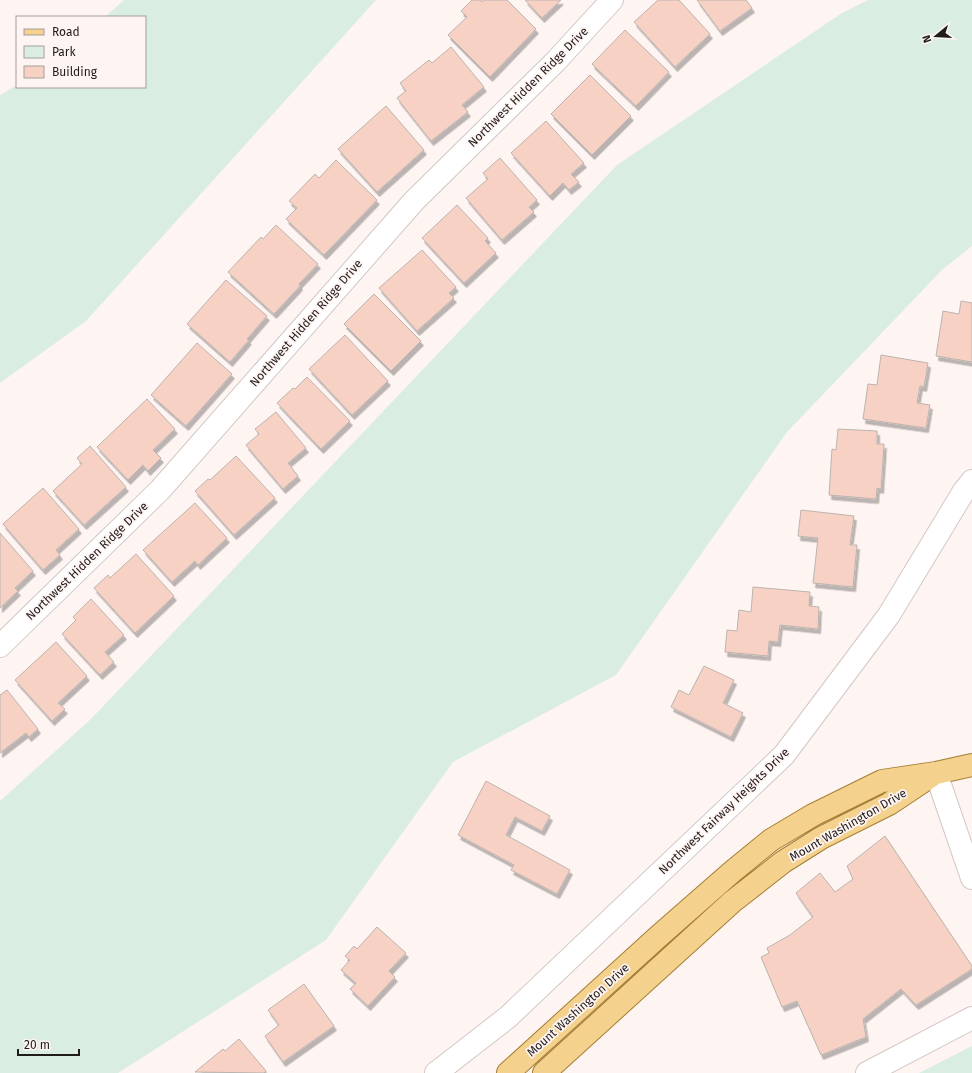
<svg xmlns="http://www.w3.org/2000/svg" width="972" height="1073" viewBox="0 0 972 1073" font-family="'Fira Sans',sans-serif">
	<defs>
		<filter id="shadow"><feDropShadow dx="2.5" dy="4.5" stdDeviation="0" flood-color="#0004"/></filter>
	</defs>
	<rect width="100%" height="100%" fill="#fef4f1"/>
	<path fill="#d9eee0" d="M124,0H376L86,321L0,383V95L17,85V87H145V17H105Z
		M868,0H972V246L942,270L787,432L616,675L453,762L326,940L118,1073H0V801L91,719L617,165L842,13Z
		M972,1046V1073H919Z"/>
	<path fill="#f7d2c4" stroke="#bcb3af" filter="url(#shadow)" d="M472,0H481L482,2L484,0H507L536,29L490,77L448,35L467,17L461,11Z
		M525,0H561L542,18Z
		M658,0H679L710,34L675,67L634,22Z
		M697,0H746L752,8L720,31Z
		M625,30L669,72L636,106L592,64Z
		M451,47L484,87L462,105L468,112L431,141L397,98L406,91L400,83L429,60L432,63Z
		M590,75L631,116L592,155L551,114Z
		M386,106L424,150L377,192L338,149Z
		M546,121L584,163L571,174L579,182L569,190L563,183L550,196L511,153Z
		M500,158L537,200L529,207L534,212L502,240L466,198L488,179L483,173Z
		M336,160L377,200L324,255L286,219L297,208L289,201L315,174L319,178Z
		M457,205L488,238L485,241L496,253L464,283L422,238Z
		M276,225L318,264L299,284L300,286L274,314L228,272L261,237L263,239Z
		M422,250L456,287L449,293L454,298L417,331L379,288Z
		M226,280L267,316L247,339L249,340L230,362L187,324Z
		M374,294L421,341L391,371L344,324Z
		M961,301L972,303V362L936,356L943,311L959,314Z
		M345,335L388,381L352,415L309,369Z
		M197,343L232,374L186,426L151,395Z
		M881,355L928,363L924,387L920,386L917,403L930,405L926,428L863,419L868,384L877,385Z
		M307,377L350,421L321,449L277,403L293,388L295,389Z
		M147,399L175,429L153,450L161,458L148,471L143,465L128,480L97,447Z
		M276,412L306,448L288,463L298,476L283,489L246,445L259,434L255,429Z
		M838,429L877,431V444H884L881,489L877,488L876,499L829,495L832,449L836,450Z
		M90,446L126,487L84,525L53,491L82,464L77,458Z
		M236,456L275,498L234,535L195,491L208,479L210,480Z
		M43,488L79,529L56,550L60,555L43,570L3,524Z
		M195,503L227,538L198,565L195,561L172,582L143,550Z
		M801,510L854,516L850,545H857L853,587L813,583L818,538L798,536Z
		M0,533L33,571L15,588L18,591L0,608Z
		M136,554L174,596L135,633L94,588L108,575L110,578Z
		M753,587L810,592L809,606L819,607L818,629L780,625L778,642L769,641L768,656L725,652L727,630L737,631L739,610L751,612Z
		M91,599L124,635L105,652L114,662L100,675L62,634L76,620L73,617Z
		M56,642L87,676L58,703L65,709L52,721L15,680Z
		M704,666L734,680L723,703L743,713L731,737L671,707L679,690L689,695Z
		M7,690L38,729L29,737L26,733L0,753V695Z
		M486,781L550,816L542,831L515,817L506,835L570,870L557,894L511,870L514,865L458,835Z
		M885,836L972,966V969L916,1005L901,989L863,1019L866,1037L821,1055L797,1001L782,1007L761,957L769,953L767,948L790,935L813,917L796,893L820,873L835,892L853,879L847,866Z
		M377,927L406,953L389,971L395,977L368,1006L350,989L356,983L341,970L350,960L345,956L354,946L357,949Z
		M304,984L334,1026L283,1062L265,1036L279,1025L268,1010Z
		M239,1039L266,1071L264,1073L195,1072L223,1049L225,1051Z"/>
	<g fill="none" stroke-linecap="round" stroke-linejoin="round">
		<defs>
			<path id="minor" d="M0,646L160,490L414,201L556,61L612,0
				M936,773L972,878
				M436,1073L508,1017L784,755L889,615L964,491L972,481
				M867,1073L972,1018"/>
			<path id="major" d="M508,1073L660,935L733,871L771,840L813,815L882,781L936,773L972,765
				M544,1073L732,902L783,862L821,838L889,804L931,776"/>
		</defs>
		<use href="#minor" stroke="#d2c8c5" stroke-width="24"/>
		<use href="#major" stroke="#a47e34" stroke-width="24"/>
		<use href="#minor" stroke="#fff" stroke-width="22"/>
		<use href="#major" stroke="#f4d18d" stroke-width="22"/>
	</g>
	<g text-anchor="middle" stroke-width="3.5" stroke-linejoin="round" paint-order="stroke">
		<g font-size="12" fill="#1f1c1b" stroke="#fef4f1">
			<text transform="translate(528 87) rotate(-45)" y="4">Northwest Hidden Ridge Drive</text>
			<text transform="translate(306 323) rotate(-49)" y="4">Northwest Hidden Ridge Drive</text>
			<text transform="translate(87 561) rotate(-44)" y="4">Northwest Hidden Ridge Drive</text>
			<text transform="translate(724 811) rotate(-44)" y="4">Northwest Fairway Heights Drive</text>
			<text transform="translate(848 825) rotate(-30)" y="4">Mount Washington Drive</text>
			<text transform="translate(578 1010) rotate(-42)" y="4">Mount Washington Drive</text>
		</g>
	</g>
	<rect x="16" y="16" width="130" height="72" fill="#fef4f1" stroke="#a59e9b"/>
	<rect x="24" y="29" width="20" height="6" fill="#f4d18d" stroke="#a59e9b"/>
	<text x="52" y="36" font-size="12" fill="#1f1c1b">Road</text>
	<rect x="24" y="46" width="20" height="12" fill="#d9eee0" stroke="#a59e9b"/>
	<text x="52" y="56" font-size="12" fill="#1f1c1b">Park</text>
	<rect x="24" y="66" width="20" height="12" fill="#f7d2c4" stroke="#a59e9b"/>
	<text x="52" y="76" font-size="12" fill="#1f1c1b">Building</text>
	<g transform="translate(936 36) rotate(252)" stroke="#fef4f1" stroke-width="3" paint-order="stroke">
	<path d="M0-3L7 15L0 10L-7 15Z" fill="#1f1c1b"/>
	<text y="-6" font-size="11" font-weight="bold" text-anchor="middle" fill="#1f1c1b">N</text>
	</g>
	<path d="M18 1049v6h61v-6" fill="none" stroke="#1f1c1b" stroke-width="2"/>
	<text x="24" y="1049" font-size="12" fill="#1f1c1b" stroke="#fef4f1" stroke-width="3" paint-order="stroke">20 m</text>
</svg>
